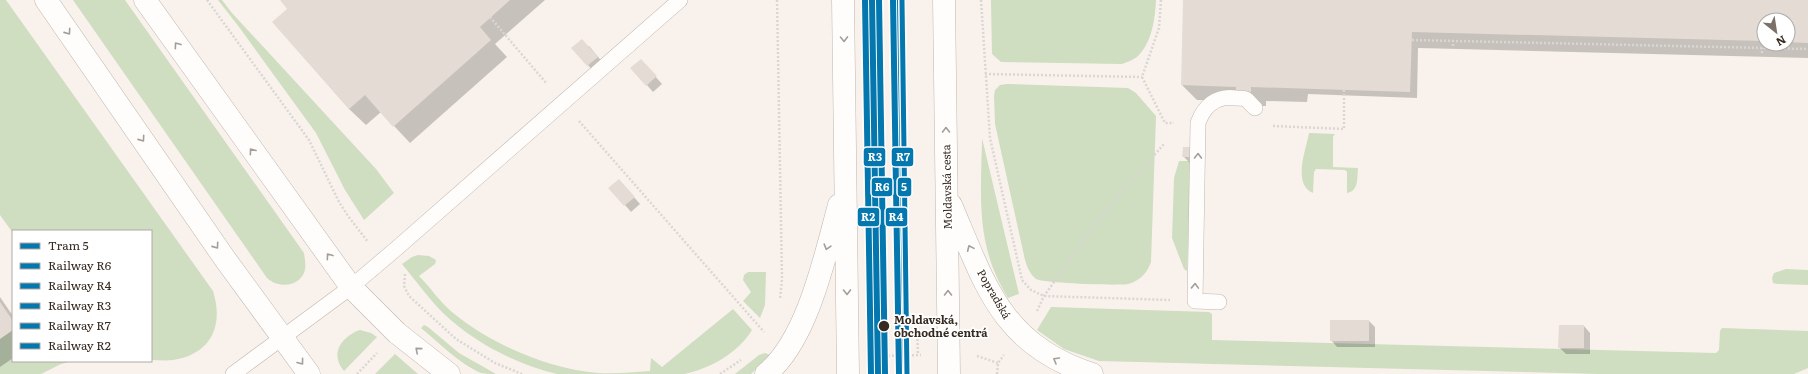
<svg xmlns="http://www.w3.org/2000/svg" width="1808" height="374" viewBox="0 0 1808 374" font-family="Literata,serif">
	<rect width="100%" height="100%" fill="#f9f2ec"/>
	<path fill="#cfddc1" d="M0,0H6L213,291C224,326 211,354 173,360C166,361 158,360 151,360V231H13V233L0,215Z
		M73,0H125L304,253C305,261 307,268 303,275C295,288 276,287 267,278Z
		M218,0H222L232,13L376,169L394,193L364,220L345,190L316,133L239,27Z
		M991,0H1156C1155,19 1152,43 1137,57C1133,60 1127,62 1122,64L1001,62L992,54Z
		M1007,84L1128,88L1136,93L1156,116L1151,262C1147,273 1140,281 1128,284C1119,286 1043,283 1036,279C1030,274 1027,267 1025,260L995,124L994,96L995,90L1000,85Z
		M1309,133L1335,134L1333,137V167L1358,168C1357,178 1359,191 1347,193V172L1345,170L1316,169L1314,172L1313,193C1292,184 1306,150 1309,133Z
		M982,138L1019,294L1008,298C975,245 981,197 982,138Z
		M1179,161H1191L1187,271L1184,269L1172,238L1174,178Z
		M418,255L429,256L436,260L435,264L419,276C430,287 440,302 452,312C490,344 549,369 598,373C615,374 633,372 650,371L651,358L662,367L733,309L752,330C739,352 710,369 684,374H557C516,364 475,343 444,314C429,299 416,281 402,264L412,257Z
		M1786,269L1808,270V285L1777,284L1773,283L1772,278L1774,273Z
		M748,272H766L765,305L760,318L743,301L751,292L743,280L744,275Z
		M1051,307L1209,312L1212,314V340L1716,353L1719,350L1720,331L1722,328L1808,331V368L1794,374H1599L1099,361L1064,349L1037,330Z
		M13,318V361H72L61,364L41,374H0V327Z
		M424,325L428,327L459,353L496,374C491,374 485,374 481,373C460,364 438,342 421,328Z
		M360,330L371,333L377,337L344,371C329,354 342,336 360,330Z
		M765,353L770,355L751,374H735L759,355Z
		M395,354L418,374H375Z"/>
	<path fill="#0003" fill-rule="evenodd" d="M281,0H545L495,44L507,57L410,143L381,112L366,125L349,109L273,22L289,9Z
		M1184,0H1808V58L1418,48L1417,98L1308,94L1307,102L1266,101V106H1252L1247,101L1197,100L1182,85ZM1764,20H1788V44H1764Z
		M589,46L604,64L594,72L573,48Z
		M647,67L662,84L653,92L632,68Z
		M1190,148L1197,154L1190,163L1183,156Z
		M625,187L640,204L631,212L625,205Z
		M0,297L13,316V358L0,367Z
		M1369,321L1375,327V347H1337L1331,340Z
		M1584,326L1590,333V354H1566L1559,347Z"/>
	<path fill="#e4dbd4" d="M280,0H510L480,27L491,40L393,127L365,95L349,109L272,22L287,9Z
		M1183,0H1808V43L1788,42V20H1764V41L1412,32L1410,92L1251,87V92L1236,91V87L1181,85Z
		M582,39L598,57L587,66L571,48Z
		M641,59L657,76L646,86L630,68Z
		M1183,147H1190V157H1182Z
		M619,179L635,197L624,206L608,188Z
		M0,302L13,321V330L0,339Z
		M1330,320H1369V341H1330Z
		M1559,325H1584V348H1558Z"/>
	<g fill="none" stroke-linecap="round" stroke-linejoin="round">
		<defs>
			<path id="lane" d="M1219,302L1195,301L1198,123C1204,106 1217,95 1236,98C1239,98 1243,98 1246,99C1249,101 1252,106 1255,108
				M233,374L351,287L397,248L680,0"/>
			<path id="street" d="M46,0L225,259L309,374
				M145,0L351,287L397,333L449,374"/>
			<path id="secondary" d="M843,0L848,374
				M944,0L949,374
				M951,205C985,284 1001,345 1092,374
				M766,374C808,339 825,256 839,205"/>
		</defs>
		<use href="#lane" stroke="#bfb6ae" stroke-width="16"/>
		<use href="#street" stroke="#bfb6ae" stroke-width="23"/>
		<use href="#secondary" stroke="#bfb6ae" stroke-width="23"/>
		<path stroke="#d9d6d4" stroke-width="2.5" stroke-dasharray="2 2" stroke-linecap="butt" d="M207,0L309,140L339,202L348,216L368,242
			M777,0L782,279L780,299
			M981,0L990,138L1022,280L1031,290L1044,296L1170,300
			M1161,0L1159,28L1142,77L1165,123H1174
			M490,17L547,84
			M1412,40L1808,49
			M1453,40V46
			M1762,53V48
			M985,74L1142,77
			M579,121L764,332
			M1273,126L1344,129V90
			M405,274L404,286L409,296L456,339L495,363L522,374
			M1037,311L1044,296L1105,211L1164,144
			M917,327L918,355
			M878,328L880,355
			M876,356L921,355
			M977,356L998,363
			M357,374L377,353
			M720,374L741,360
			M997,374L998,363L1004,355"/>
		<use href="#lane" stroke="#fefdfc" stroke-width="15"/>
		<use href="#street" stroke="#fefdfc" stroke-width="22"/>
		<use href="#secondary" stroke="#fefdfc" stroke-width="22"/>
		<defs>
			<path id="rail-1" d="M879,0L885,374"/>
			<path id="rail-2" d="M893,0L899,374"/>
			<path id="rail-3" d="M872,0L878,374"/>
			<path id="rail-4" d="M900,0L906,374"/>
			<path id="rail-5" d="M865,0L871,374"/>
		</defs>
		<use href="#rail-1" stroke="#fff" stroke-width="9"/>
		<use href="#rail-2" stroke="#fff" stroke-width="9"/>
		<use href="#rail-3" stroke="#fff" stroke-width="9"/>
		<use href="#rail-4" stroke="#fff" stroke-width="9"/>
		<use href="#rail-5" stroke="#fff" stroke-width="9"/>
		<use href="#rail-1" stroke="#0377ae" stroke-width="6"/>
		<use href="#rail-2" stroke="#0377ae" stroke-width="6"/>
		<use href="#rail-3" stroke="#0377ae" stroke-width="6"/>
		<use href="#rail-4" stroke="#0377ae" stroke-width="6"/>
		<use href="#rail-5" stroke="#0377ae" stroke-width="6"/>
		<defs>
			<path id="tram-1" d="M902,0L907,374"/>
		</defs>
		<use href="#tram-1" stroke="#fff" stroke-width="8"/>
		<use href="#tram-1" stroke="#0377ae" stroke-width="5"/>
	</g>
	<defs><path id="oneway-chevron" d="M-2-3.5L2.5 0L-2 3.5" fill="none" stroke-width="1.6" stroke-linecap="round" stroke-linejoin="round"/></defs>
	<g stroke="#a49e99">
		<use href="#oneway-chevron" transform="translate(68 32) rotate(55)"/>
		<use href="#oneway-chevron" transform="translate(844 39) rotate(89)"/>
		<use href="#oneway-chevron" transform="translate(177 45) rotate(-126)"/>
		<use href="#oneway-chevron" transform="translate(946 130) rotate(-91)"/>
		<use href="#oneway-chevron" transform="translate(142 139) rotate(55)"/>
		<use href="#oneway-chevron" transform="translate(252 151) rotate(-126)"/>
		<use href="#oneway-chevron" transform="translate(1198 156) rotate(-89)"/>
		<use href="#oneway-chevron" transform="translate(216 246) rotate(55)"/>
		<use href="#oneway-chevron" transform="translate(827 247) rotate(106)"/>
		<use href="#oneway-chevron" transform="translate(970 248) rotate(-114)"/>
		<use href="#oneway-chevron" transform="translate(329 256) rotate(-126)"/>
		<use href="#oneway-chevron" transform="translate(1195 286) rotate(-88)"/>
		<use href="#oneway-chevron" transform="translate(847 292) rotate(89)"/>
		<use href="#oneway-chevron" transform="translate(948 293) rotate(-90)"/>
		<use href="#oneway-chevron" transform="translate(418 350) rotate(-139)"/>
		<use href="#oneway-chevron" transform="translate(1056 360) rotate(-150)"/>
		<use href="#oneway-chevron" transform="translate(301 362) rotate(53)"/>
	</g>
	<circle fill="#372b21" stroke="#fff" stroke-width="1.5" cx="884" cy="326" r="6"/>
	<g text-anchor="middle" stroke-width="3.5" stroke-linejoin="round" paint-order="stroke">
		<g font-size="11" fill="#372b21" stroke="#fff">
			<text transform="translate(947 187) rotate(-91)" y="4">Moldavská cesta</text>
			<text transform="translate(994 294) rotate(60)" y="4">Popradská</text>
		</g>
		<g font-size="11" font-weight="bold" fill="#372b21" stroke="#fff" text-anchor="start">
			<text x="894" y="324">Moldavská,<tspan x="894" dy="13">obchodné centrá</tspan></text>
		</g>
	</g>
	<g stroke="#fff" stroke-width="1.5">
		<rect x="863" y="147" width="23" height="20" rx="4" fill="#0377ae"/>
		<rect x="891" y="147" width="23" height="20" rx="4" fill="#0377ae"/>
		<rect x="871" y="177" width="22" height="20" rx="4" fill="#0377ae"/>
		<rect x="897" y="177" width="15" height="20" rx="4" fill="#0377ae"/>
		<rect x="857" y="207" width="23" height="20" rx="4" fill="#0377ae"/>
		<rect x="885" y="207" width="23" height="20" rx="4" fill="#0377ae"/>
	</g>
	<g font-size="11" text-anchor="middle" font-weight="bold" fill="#fff">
		<text x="875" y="161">R3</text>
		<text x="903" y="161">R7</text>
		<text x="882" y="191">R6</text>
		<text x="904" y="191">5</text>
		<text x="868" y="221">R2</text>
		<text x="896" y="221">R4</text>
	</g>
	<rect x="12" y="230" width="140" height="132" fill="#ffffff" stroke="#afaaa6"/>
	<rect x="20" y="243" width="20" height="6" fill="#0377ae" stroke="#afaaa6"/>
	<text x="48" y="250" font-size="12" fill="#372b21">Tram 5</text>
	<rect x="20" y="263" width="20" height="6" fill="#0377ae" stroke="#afaaa6"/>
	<text x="48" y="270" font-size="12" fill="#372b21">Railway R6</text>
	<rect x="20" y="283" width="20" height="6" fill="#0377ae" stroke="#afaaa6"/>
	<text x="48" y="290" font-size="12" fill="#372b21">Railway R4</text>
	<rect x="20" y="303" width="20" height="6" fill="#0377ae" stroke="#afaaa6"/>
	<text x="48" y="310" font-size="12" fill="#372b21">Railway R3</text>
	<rect x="20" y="323" width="20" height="6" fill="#0377ae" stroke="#afaaa6"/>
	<text x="48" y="330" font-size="12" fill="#372b21">Railway R7</text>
	<rect x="20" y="343" width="20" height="6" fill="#0377ae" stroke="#afaaa6"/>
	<text x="48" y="350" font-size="12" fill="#372b21">Railway R2</text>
	<g transform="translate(1776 32) rotate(150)"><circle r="19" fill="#ffffff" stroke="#afaaa6"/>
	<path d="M0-3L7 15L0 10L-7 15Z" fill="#7b7168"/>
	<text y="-6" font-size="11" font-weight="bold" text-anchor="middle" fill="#372b21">N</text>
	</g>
</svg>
